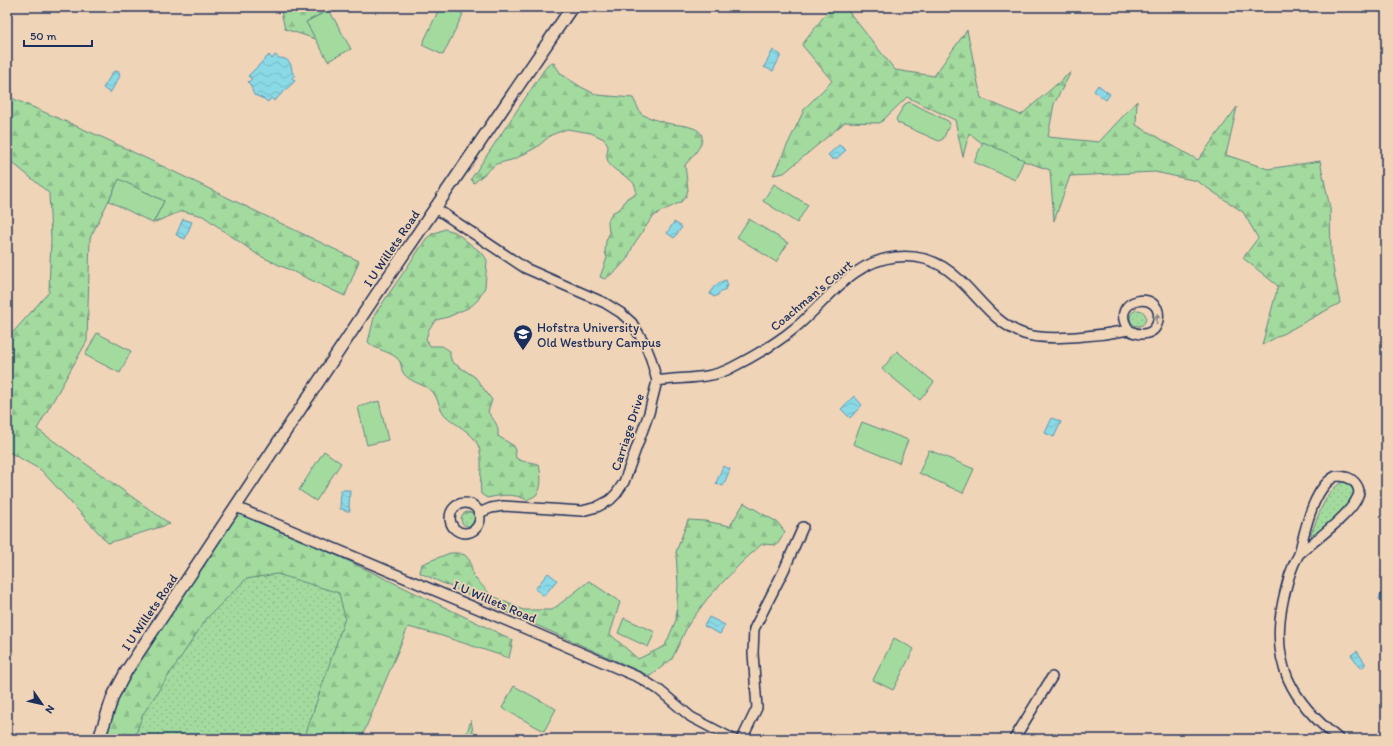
<svg xmlns="http://www.w3.org/2000/svg" width="1393" height="746" viewBox="0 0 1393 746" font-family="Itim,sans-serif">
	<defs>
		<pattern id="grass-dots" width="8" height="8" patternUnits="userSpaceOnUse"><rect width="8" height="8" fill="#a3db9f"/><path d="M2 2h.1M6 6h.1" fill="none" stroke="#8cbc8b" stroke-width="1.8" stroke-linecap="round"/></pattern>
		<pattern id="forest-firs" width="22" height="20" patternUnits="userSpaceOnUse"><rect width="22" height="20" fill="#a3db9f"/><path d="M5 1l3.5 6h-7zM16 11l3.5 6h-7z" fill="#8cbc8b"/></pattern>
		<pattern id="water-waves" width="16" height="10" patternUnits="userSpaceOnUse"><rect width="16" height="10" fill="#8ad9e6"/><path d="M0 5q4-4 8 0t8 0" fill="none" stroke="#76bbc8"/></pattern>
	</defs>
	<rect width="100%" height="100%" fill="#f0d4b7"/>
	<filter id="ink" filterUnits="userSpaceOnUse"><feTurbulence type="fractalNoise" baseFrequency=".025" numOctaves="2"/><feDisplacementMap in="SourceGraphic" scale="8" xChannelSelector="R" yChannelSelector="G"/><feConvolveMatrix kernelMatrix="1 2 1 2 8 2 1 2 1" color-interpolation-filters="sRGB"/></filter>
	<g filter="url(#ink)">
		<path fill="url(#grass-dots)" stroke="#5f857e" d="M1130 318a8 8 0 1 1 16 0a8 8 0 1 1-16 0Z
			M1343,482C1351,483 1354,490 1354,497L1349,506L1312,537L1311,534C1318,518 1325,490 1343,482Z
			M461 519a7 7 0 1 1 14 0a7 7 0 1 1-14 0Z
			M246,550L361,599L310,739H123Z"/>
		<path fill="url(#forest-firs)" stroke="#5f857e" d="M280,7H333L306,22L316,39L285,29Z
			M831,7H845L895,70L934,76L967,30L981,98L1021,115L1071,72L1054,104L1048,137L1099,142L1137,101L1136,125L1198,160L1237,107L1226,155L1268,169L1320,161L1330,208L1331,257L1340,303L1262,345L1278,286L1243,258L1258,238L1243,212L1197,181L1155,172L1070,176L1054,221L1050,170L991,150L969,133L963,157L955,120L907,97L880,123L845,122L784,173L773,175L805,108L832,81L802,45Z
			M554,63L561,74L581,87L597,95L633,98L641,114C650,118 661,122 671,124C678,125 686,125 693,128C714,135 693,156 685,165L688,190L686,196L681,202L658,213L651,219L634,244L627,259L617,270L605,279L600,277L607,258L605,252L606,241L609,234L608,221L612,213L621,208L627,198L636,194C639,175 610,175 607,158C606,155 608,150 608,146L604,139L591,133L567,129L551,135L537,147L515,159L496,164L474,183L471,179L544,70L549,64Z
			M7,96L106,139L359,261L345,296L258,255L203,216L182,211L153,223L164,201L119,180L90,238L87,341L37,429L170,524L108,543L41,470L7,451V339L49,292L51,239L49,193L7,158Z
			M445,229L455,232L483,254L487,260L485,287L478,300L470,307L448,317L436,320L429,329L426,339L430,346H442L450,351V356L452,362L475,377L492,400L488,412C494,421 499,424 498,436L514,446L516,458C524,464 531,460 539,465C541,473 543,489 536,495C534,497 530,498 527,500C514,493 501,495 487,498L481,494C479,479 484,457 478,445C471,430 455,426 444,414C439,408 438,398 433,392C425,384 411,383 404,374C400,369 403,364 397,358C387,350 377,351 368,342L375,314L414,257L426,239L432,234Z
			M744,503L777,522L785,532L777,545L762,544L741,563L707,599L688,625L672,659L650,676L420,573L422,564L450,553H458L465,555L470,561L473,576L491,595L523,610H552L589,581L620,602L610,634L638,659L665,646L676,620L678,585L676,552L688,520L705,521L730,526Z
			M236,507L513,640L509,658L439,635L408,627L361,739H304L345,618L339,593L277,574L246,579L207,618L143,714L134,739H99L106,714Z
			M471,720L474,739H465Z"/>
		<path fill="#a3db9f" stroke="#5f857e" d="M440,7H449L463,14L443,55L422,45Z
			M329,10L351,49L328,61L306,22Z
			M909,102L948,121L950,124L943,139L939,141L898,123L896,119L905,104Z
			M983,142L1024,160L1015,180L974,162Z
			M119,179L164,201L153,223L109,201Z
			M774,184L808,205L797,223L763,201Z
			M749,219L788,243L776,262L737,237Z
			M97,333L131,351L120,373L85,355Z
			M897,351L934,382L920,400L882,369Z
			M379,401L388,440L367,445L358,407Z
			M862,422L908,440L899,463L853,444Z
			M929,450L974,469L963,493L919,473Z
			M324,451L341,463L316,501L299,490Z
			M624,618L655,632L648,647L618,633Z
			M894,638L914,649L893,690L873,680Z
			M514,686L556,709L544,731L502,708Z"/>
		<path fill="url(#water-waves)" stroke="#5e95b0" d="M773,50L781,55L773,71L764,67Z
			M269,55L272,59L275,55L279,58C288,58 292,63 292,72L295,75L292,78L295,81L274,101L271,98L268,102L264,99L254,95C252,91 252,86 248,82L252,79L248,76Z
			M115,71L119,72L120,76L110,93L103,88L113,72Z
			M1098,85L1110,94L1106,100L1094,91Z
			M839,145L846,150L836,159H832L828,155Z
			M183,219L192,222L185,239L176,235Z
			M674,222L682,227L674,238L667,233Z
			M726,280L728,286L725,287L726,289L721,291V292L718,294V295L714,297L710,294C713,286 718,282 726,280Z
			M854,396L862,405L850,418L841,409Z
			M1052,418L1061,422L1054,437L1045,433Z
			M723,466L730,469L723,486L716,483Z
			M341,490H350L349,506L350,511H344V509H340Z
			M548,573L557,580L544,596L535,589Z
			M1384,586L1386,587V601H1382L1379,599Z
			M709,617L725,625L720,634L704,626Z
			M1357,651L1365,663V665L1361,668L1351,655Z"/>
		<g fill="none" stroke-linecap="round" stroke-linejoin="round">
			<defs>
				<path id="minor" d="M435,208L525,268L605,303L621,313L632,323L645,344L651,359L657,381L649,413L624,482L616,494L610,500L597,507L582,511L503,506L491,508L479,513
					M657,381C681,377 709,380 731,368C751,358 778,342 795,328C827,302 851,261 896,257C963,250 973,316 1024,334C1049,342 1103,335 1129,330C1140,337 1156,335 1158,320C1164,288 1106,298 1129,330
					M1336,476C1344,476 1351,477 1356,484C1359,488 1360,493 1357,498C1350,515 1314,541 1299,554C1305,531 1313,487 1336,476Z
					M450 518a15 15 0 1 1 30 0a15 15 0 1 1-30 0Z
					M236,507L519,626L640,678L659,690L691,717L733,739
					M1299,554C1290,569 1287,584 1283,601C1270,663 1291,701 1339,739
					M742,739L757,708L753,653L754,629L784,570L803,527
					M1014,739L1052,677"/>
				<path id="tertiary" d="M99,739L113,696L127,670L378,292L572,7"/>
			</defs>
			<use href="#minor" stroke="#1b2f5e" stroke-width="12"/>
			<use href="#tertiary" stroke="#1b2f5e" stroke-width="14"/>
			<use href="#minor" stroke="#f0d4b7" stroke-width="9"/>
			<use href="#tertiary" stroke="#f0d4b7" stroke-width="11"/>
		</g>
		<defs><path id="oneway-solid" d="M-6-.8H1V-3.2L6.5 0L1 3.2V.8H-6Z"/></defs>
		<use fill="#86828a" href="#oneway-solid" transform="translate(1157 319) rotate(-85)"/>
	</g>
	<defs>
		<symbol id="school-pin" viewBox="-11 -11 22 30"><path d="M0 17L-7.5 6A9.5 9.5 0 1 1 7.5 6Z" fill="#1b2f5e" stroke="#f0d4b7"/><path d="M0-5L7-2L0 1L-7-2ZM-4 1L0 2.5L4 1V4Q0 6-4 4Z" fill="#fff"/></symbol>
	</defs>
	<g fill-rule="evenodd">
		<use href="#school-pin" x="512" y="323" width="22" height="30"/>
	</g>
	<g text-anchor="middle" stroke-width="3.5" stroke-linejoin="round" paint-order="stroke">
		<g font-size="13" fill="#1b2f5e" stroke="#f0d4b7">
			<text transform="translate(391 248) rotate(-56)" y="5">I U Willets Road</text>
			<text transform="translate(811 295) rotate(-40)" y="5">Coachman's Court</text>
			<text transform="translate(627 432) rotate(-72)" y="5">Carriage Drive</text>
			<text transform="translate(495 601) rotate(23)" y="5">I U Willets Road</text>
			<text transform="translate(149 612) rotate(-56)" y="5">I U Willets Road</text>
		</g>
		<g font-size="13" fill="#1b2f5e" stroke="#f0d4b7" text-anchor="start">
			<text x="537" y="332">Hofstra University<tspan x="537" dy="15">Old Westbury Campus</tspan></text>
		</g>
	</g>
	<rect width="1393" height="746" fill="none" stroke="#f0d4b7" stroke-width="24"/>
	<rect x="12" y="12" width="1369" height="722" fill="none" stroke="#1b2f5e" stroke-width="1.5" filter="url(#ink)"/>
	<g transform="translate(42 704) rotate(124)" stroke="#f0d4b7" stroke-width="3" paint-order="stroke">
	<path d="M0-3L7 15L0 10L-7 15Z" fill="#1b2f5e"/>
	<text y="-6" font-size="11" font-weight="bold" text-anchor="middle" fill="#1b2f5e">N</text>
	</g>
	<path d="M24 40v6h68v-6" fill="none" stroke="#1b2f5e" stroke-width="2"/>
	<text x="30" y="40" font-size="12" fill="#1b2f5e" stroke="#f0d4b7" stroke-width="3" paint-order="stroke">50 m</text>
</svg>
